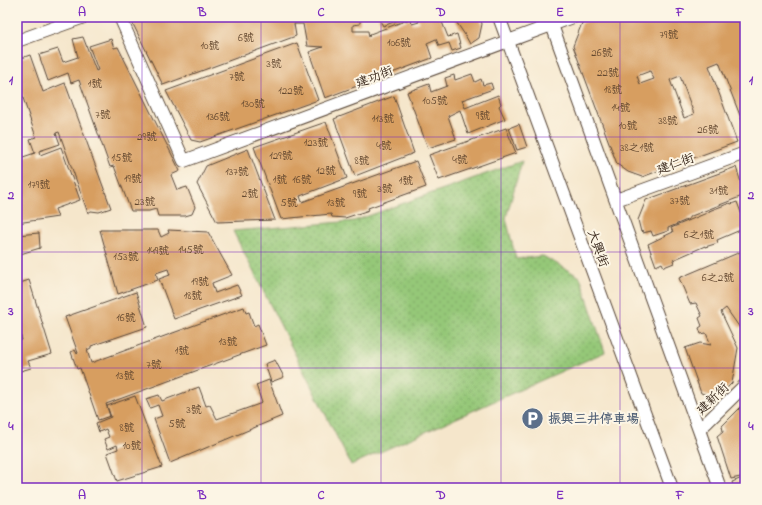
<svg xmlns="http://www.w3.org/2000/svg" width="762" height="505" viewBox="0 0 762 505" font-family="'Indie Flower','LXGW WenKai TC',sans-serif">
	<defs>
		<pattern id="grass-dots" width="8" height="8" patternUnits="userSpaceOnUse"><rect width="8" height="8" fill="#95c878"/><path d="M2 2h.1M6 6h.1" fill="none" stroke="#7ba362" stroke-width="1.8" stroke-linecap="round"/></pattern>
	</defs>
	<rect width="100%" height="100%" fill="#fcf5e5"/>
	<filter id="ink" filterUnits="userSpaceOnUse"><feTurbulence type="fractalNoise" baseFrequency=".025" numOctaves="2"/><feDisplacementMap in="SourceGraphic" scale="8" xChannelSelector="R" yChannelSelector="G"/><feConvolveMatrix kernelMatrix="1 2 1 2 8 2 1 2 1" color-interpolation-filters="sRGB"/></filter>
	<filter id="wash" filterUnits="userSpaceOnUse"><feTurbulence type="fractalNoise" baseFrequency=".012" numOctaves="4" result="noise"/><feDisplacementMap in="SourceGraphic" scale="16" xChannelSelector="R" yChannelSelector="G"/><feGaussianBlur stdDeviation="0.9" result="paint"/><feColorMatrix in="noise" values="0 0 0 0 0 0 0 0 0 0 0 0 0 0 0 0 0 1.4 0 .05"/><feComposite in="paint" operator="in"/></filter>
	<g filter="url(#wash)">
		<rect width="100%" height="100%" fill="#f5e6cb"/>
		<path fill="url(#grass-dots)" stroke="#68794b" d="M522,161L506,218L516,259L543,256L580,277L605,352L351,465L233,231L354,221Z"/>
		<g id="blocks">
			<path fill="#d79e61" fill-rule="evenodd" d="M136,17H360V24L353,25V31H368L369,37L370,34L410,19L412,24L419,22L417,17H440L448,37L457,34L461,48L452,51L449,43L439,46L436,39L427,43L432,58L325,98L309,52L323,47L307,46L303,24H294L296,36L163,85L133,24Z
				M378,17H407L383,26Z
				M453,17H480L482,24L479,38L470,44L465,35Z
				M600,17H745V128L719,62L709,66L737,142L642,177L628,172L617,164L573,46L582,23ZM650,71L654,79L640,84L637,76ZM680,76L694,114L684,118L670,80Z
				M83,37L96,71L98,70L89,46L111,39L114,48L118,47L180,171L171,175L177,190L187,187L195,207L192,214L185,216H158L156,209L149,211H131L114,166L110,167L79,80L71,83L68,73L48,81L39,55L58,49L63,62L78,57L73,39Z
				M297,43L318,100L200,142L191,140L166,91Z
				M30,55L43,92L65,83L111,208L99,212L91,211L88,213L59,132L56,133L60,144L39,151L40,155L61,147L80,200L55,209L58,217L17,223V159L35,153L30,139L36,137L17,80V68L21,66L19,59Z
				M472,74L475,82L481,79L483,85L491,83L493,89L462,100L465,108L498,95L501,104L499,106L505,119L468,134L460,110L448,116L456,139L428,148L407,92L429,84L431,92L447,86L445,78L454,75L455,80Z
				M394,96L414,153L355,176L334,119Z
				M326,122L347,178L300,196L302,202L416,161L426,187L368,208L369,210L345,218L332,217L331,214L281,219L254,147Z
				M519,124L527,147L517,150L509,128Z
				M506,128L516,153L439,180L429,155Z
				M248,149L275,220L217,222L197,184L206,166Z
				M736,167L745,195L689,217V219L668,228V231L653,236L651,231L643,233L642,231L641,232L638,220L646,200Z
				M737,202L745,223V228L717,240L718,243L705,247V246L673,260L674,263L664,267L662,263L656,266L648,244L673,232L671,228L709,212V211L730,203L731,204Z
				M100,230H158L161,237L169,233L168,230L208,232L232,275L212,283L215,293L237,285L242,295L174,319L159,279L170,275L168,269L156,273L158,280L118,294Z
				M39,233L40,248L17,255V235Z
				M745,250V324L740,328L726,308L721,312L738,348L732,383L717,398L701,393L685,348L700,343L711,345L706,333L701,334L699,328L702,326L699,318L702,316L696,303L690,304L679,278Z
				M29,280L52,354L28,361L31,368L17,372V341L22,340L17,324V284Z
				M136,292L147,327L91,346V348L87,350L91,363L244,307L246,313L249,312L254,326L258,324L266,345L106,404L110,416L98,420L80,368L77,369L71,352L75,350L77,354L78,353L65,317Z
				M275,360L284,377L271,382L265,364Z
				M269,380L282,416L170,463L154,419L162,416L158,405L150,408L146,399L159,395L162,401L199,387L206,406L210,405L217,419L262,403L256,385Z
				M135,396L162,467L117,481L107,453L118,449L117,445L108,449L104,439L109,437L106,429L99,432L96,423L111,417L107,406Z
				M745,403V476L731,479L717,436L723,431L722,426Z
				M745,477V488H734L732,482Z"/>
		</g>
	</g>
	<g filter="url(#ink)">
		<use href="#blocks" fill-opacity="0" stroke="#574638" stroke-width="1"/>
		<g fill="none" stroke-linecap="round" stroke-linejoin="round">
			<defs>
				<path id="minor" d="M120,17L184,161L573,17
					M499,17L672,488
					M549,17L720,488
					M17,41L84,17
					M616,200L745,153
					M699,430L745,385"/>
			</defs>
			<use href="#minor" stroke="#574638" stroke-width="14"/>
			<use href="#minor" stroke="#fff" stroke-width="12"/>
		</g>
	</g>
	<path fill="none" stroke="#7b2cbf" stroke-width="1" stroke-opacity="0.55" d="M142,17V488M261,17V488M381,17V488M501,17V488M620,17V488M17,137H745M17,252H745M17,368H745"/>
	<defs>
		<symbol id="parking-disc" viewBox="-11 -11 22 22"><circle r="9.5" fill="#5c6f8a" stroke="#fcf5e5"/><path d="M-3.5-5.5H1a3.5 3.5 0 0 1 0 7H-1V5.5H-3.5ZM-1-3.4V-.6H.8a1.4 1.4 0 0 0 0-2.8Z" fill="#fff"/></symbol>
	</defs>
	<g fill-rule="evenodd">
		<use href="#parking-disc" x="520" y="406" width="25" height="25"/>
	</g>
	<g text-anchor="middle" stroke-width="4" stroke-linejoin="round" paint-order="stroke">
		<g font-size="11" fill="#62472f">
			<text x="669" y="38">79號</text>
			<text x="246" y="41">6號</text>
			<text x="399" y="46">106號</text>
			<text x="210" y="49">10號</text>
			<text x="602" y="56">26號</text>
			<text x="274" y="67">3號</text>
			<text x="608" y="76">22號</text>
			<text x="237" y="80">7號</text>
			<text x="95" y="87">1號</text>
			<text x="613" y="93">18號</text>
			<text x="291" y="94">122號</text>
			<text x="435" y="104">105號</text>
			<text x="253" y="107">130號</text>
			<text x="621" y="111">14號</text>
			<text x="103" y="118">7號</text>
			<text x="483" y="119">9號</text>
			<text x="218" y="120">136號</text>
			<text x="383" y="122">113號</text>
			<text x="668" y="124">38號</text>
			<text x="628" y="129">10號</text>
			<text x="708" y="133">26號</text>
			<text x="147" y="140">29號</text>
			<text x="316" y="146">123號</text>
			<text x="384" y="149">4號</text>
			<text x="637" y="151">38之1號</text>
			<text x="281" y="159">129號</text>
			<text x="122" y="161">15號</text>
			<text x="460" y="163">4號</text>
			<text x="362" y="164">8號</text>
			<text x="326" y="174">12號</text>
			<text x="237" y="175">137號</text>
			<text x="133" y="182">19號</text>
			<text x="280" y="183">1號</text>
			<text x="302" y="183">16號</text>
			<text x="406" y="184">1號</text>
			<text x="39" y="188">179號</text>
			<text x="385" y="192">3號</text>
			<text x="719" y="194">31號</text>
			<text x="250" y="197">2號</text>
			<text x="360" y="197">9號</text>
			<text x="680" y="204">37號</text>
			<text x="145" y="205">23號</text>
			<text x="289" y="206">5號</text>
			<text x="336" y="206">13號</text>
			<text x="699" y="238">6之1號</text>
			<text x="191" y="253">145號</text>
			<text x="158" y="254">149號</text>
			<text x="126" y="260">153號</text>
			<text x="718" y="281">6之2號</text>
			<text x="200" y="285">19號</text>
			<text x="193" y="299">18號</text>
			<text x="126" y="321">16號</text>
			<text x="228" y="345">13號</text>
			<text x="182" y="354">1號</text>
			<text x="154" y="368">7號</text>
			<text x="125" y="379">13號</text>
			<text x="194" y="413">3號</text>
			<text x="177" y="427">5號</text>
			<text x="127" y="431">8號</text>
			<text x="132" y="449">10號</text>
		</g>
		<g font-size="13" fill="#3b2a1e" stroke="#fcf5e5">
			<text transform="translate(374 76) rotate(-21)" y="5">建功街</text>
			<text transform="translate(675 163) rotate(-20)" y="5">建仁街</text>
			<text transform="translate(599 248) rotate(70)" y="5">大興街</text>
			<text transform="translate(712 398) rotate(-44)" y="5">建新街</text>
		</g>
		<g font-size="13" font-weight="bold" fill="#4e5e75" stroke="#fcf5e5" text-anchor="start">
			<text x="548" y="423">振興三井停車場</text>
		</g>
	</g>
	<rect width="762" height="505" fill="none" stroke="#fcf5e5" stroke-width="44"/>
	<rect x="22" y="22" width="718" height="461" fill="none" stroke="#7b2cbf" stroke-width="1.5"/>
	<g font-size="13" text-anchor="middle" font-weight="bold" fill="#7b2cbf">
		<text x="82" y="16">A</text>
		<text x="202" y="16">B</text>
		<text x="321" y="16">C</text>
		<text x="441" y="16">D</text>
		<text x="560" y="16">E</text>
		<text x="680" y="16">F</text>
		<text x="11" y="84">1</text>
		<text x="751" y="84">1</text>
		<text x="11" y="199">2</text>
		<text x="751" y="199">2</text>
		<text x="11" y="315">3</text>
		<text x="751" y="315">3</text>
		<text x="11" y="430">4</text>
		<text x="751" y="430">4</text>
		<text x="82" y="499">A</text>
		<text x="202" y="499">B</text>
		<text x="321" y="499">C</text>
		<text x="441" y="499">D</text>
		<text x="560" y="499">E</text>
		<text x="680" y="499">F</text>
	</g>
</svg>
